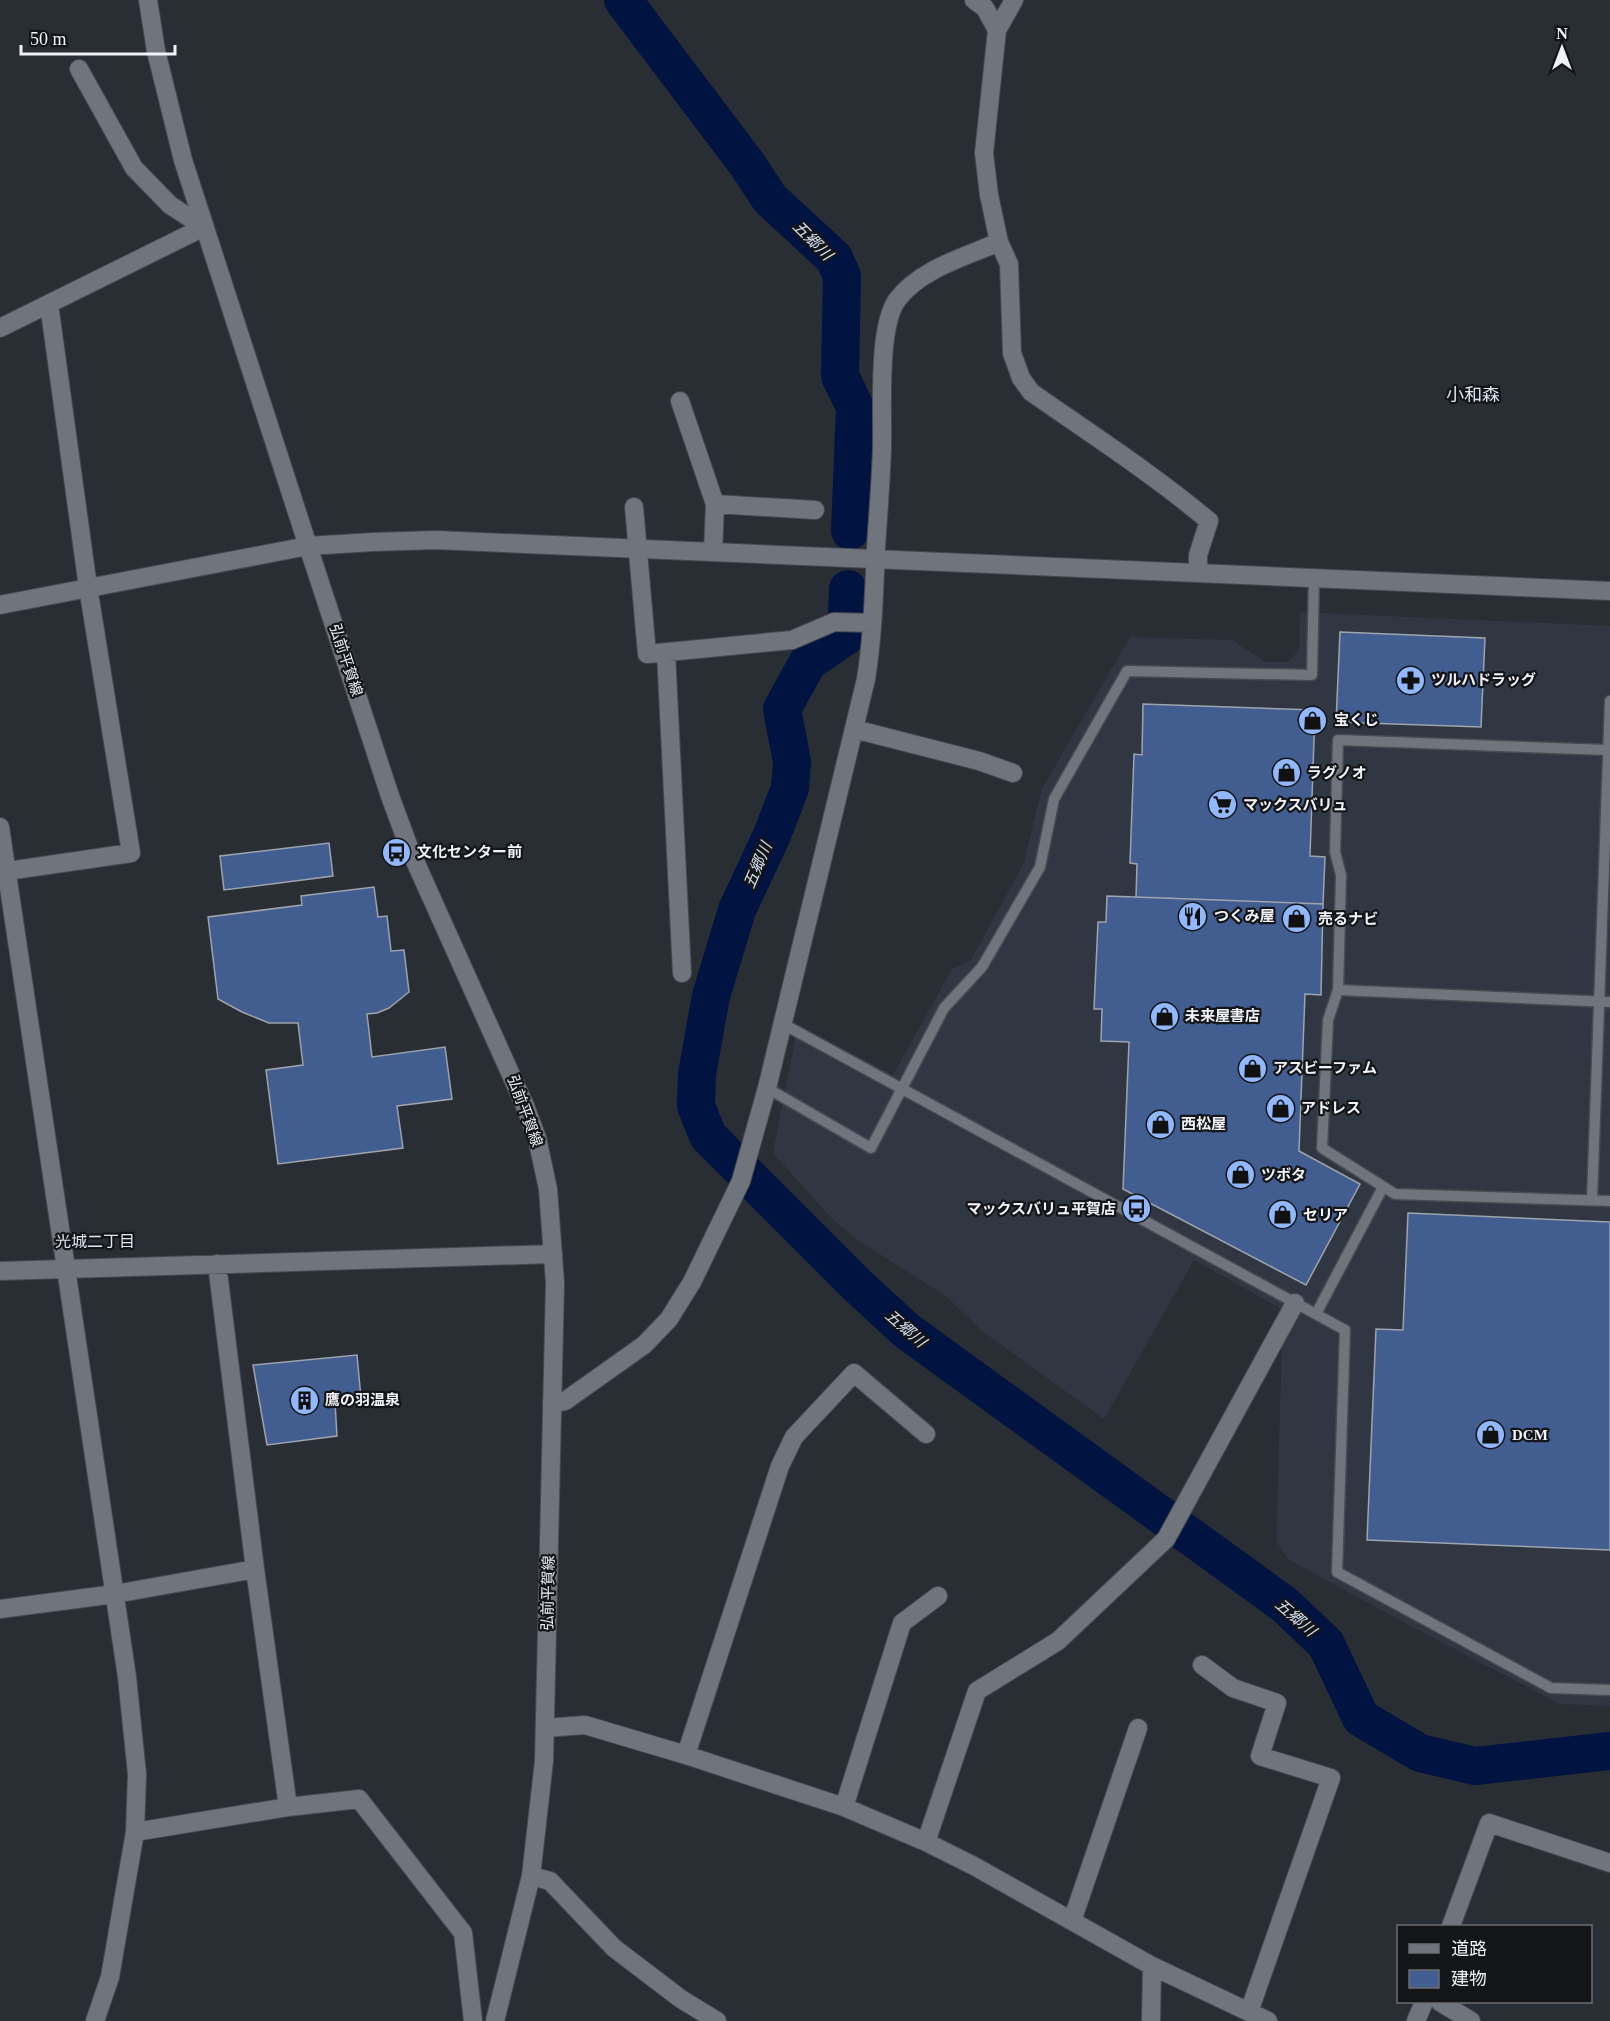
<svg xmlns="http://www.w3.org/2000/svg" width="1610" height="2021" viewBox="0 0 1610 2021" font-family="'Times New Roman','Noto Sans JP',serif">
	<rect width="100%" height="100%" fill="#292d34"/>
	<path fill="#303743" d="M1300,612L1610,626V1706L1560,1704L1403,1622L1288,1559L1276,1541L1283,1310L1194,1260L1104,1419L982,1331L946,1296L859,1241L834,1221L773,1153L798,1025L893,1075L952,969L971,960L1024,863L1041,791L1130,637L1232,640L1265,662H1288L1299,650Z"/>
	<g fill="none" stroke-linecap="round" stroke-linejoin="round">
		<path stroke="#011340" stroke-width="38" d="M623,0L747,164L770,199L834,258L842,276L840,376L855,407L850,531
			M848,589L846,636L808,662L782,709L792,762L790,788L772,835L737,910L711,996L697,1074L696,1106L708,1136L857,1285L907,1331L1285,1605L1326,1644L1361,1718L1420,1753L1475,1766L1610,1751"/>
	</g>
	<path fill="#425e91" stroke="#9ea3ac" stroke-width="1.5" d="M1340,632L1485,638L1481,727L1336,722Z
		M1143,704L1315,710L1310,856L1325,857L1323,904L1136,897L1137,864L1130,863L1134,754L1142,755Z
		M329,843L333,876L224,890L220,856Z
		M374,887L378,917L387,916L391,951L404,950L409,992L389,1008L377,1013L367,1014L372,1057L445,1047L452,1099L397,1106L403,1148L278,1164L266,1070L303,1065L298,1023H269L242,1012L218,999L208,917L302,905L301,896Z
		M1107,896L1323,904L1321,995L1305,994L1299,1151L1360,1184L1306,1285L1123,1189L1129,1042L1101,1041L1102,1009H1094L1098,922H1106Z
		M1408,1213L1610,1222V1550L1367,1540L1376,1329L1403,1330Z
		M357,1355L361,1398L335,1402L337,1436L267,1445L253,1365Z"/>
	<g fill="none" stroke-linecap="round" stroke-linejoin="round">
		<defs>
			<path id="service" d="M1608,750L1338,740L1335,852L1341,875L1338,990L1328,1020L1322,1148L1395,1194L1610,1201
				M1338,990L1610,1002
				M783,1024L1345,1330L1337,1572L1551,1688L1610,1690
				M767,1088L871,1148L944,1008L982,967L1040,867L1054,799L1127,671L1312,675L1314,578
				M1592,1200L1610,701
				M1316,1314L1383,1187"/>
			<path id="minor" d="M974,0L985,8L997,30
				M1014,0L997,30L984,153L989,195L999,242L1009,264L1012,353L1021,378L1031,392C1091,434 1153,474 1209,521L1198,555V573
				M79,69L134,168L170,205L204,227
				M0,328L204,227
				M680,401L715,504L713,552
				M715,504L815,510
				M634,507L647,654L792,640L834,622L872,623
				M666,653L682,973
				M854,729L979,761L1013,773
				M0,872L131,853L88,587L49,304
				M0,1271L553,1254
				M552,1403L565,1401L644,1345L669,1319L692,1282L741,1181L767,1088L866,679C873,636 874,592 876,548C878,515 881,481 882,448C883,412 877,328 897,300C920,269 965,257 999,242
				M0,1609L115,1594L255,1569
				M1202,1665L1233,1688L1277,1703L1260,1756L1331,1778L1249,2012
				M545,1728L585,1725L686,1755L844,1807L926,1842L974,1866L1152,1966L1268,2021
				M686,1755L780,1466L794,1437L854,1373L926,1434
				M288,1807L359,1799L463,1933L473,2021
				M844,1807L902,1623L938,1596
				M135,1832L288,1807L255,1569L217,1264
				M926,1842L977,1691L1058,1641L1166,1539L1295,1303
				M531,1876L550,1881L614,1948L681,1999L717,2021
				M1072,1921L1138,1728
				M1451,1926L1489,1823L1610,1863
				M1440,2002L1471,2021
				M1151,2021L1152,1966
				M1416,2021L1424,2002"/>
			<path id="tertiary" d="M148,0L156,51L183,160L308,546L373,542L436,540L1610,591
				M0,827L127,1677L137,1774L135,1832L110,1977L95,2021"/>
			<path id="secondary" d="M0,605L308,546L390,796L410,850L525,1106L537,1138L548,1189L555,1283L544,1761L531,1876L495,2021"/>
		</defs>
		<use href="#service" stroke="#474a50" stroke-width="13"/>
		<use href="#minor" stroke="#474a50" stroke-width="20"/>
		<use href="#tertiary" stroke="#474a50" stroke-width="20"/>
		<use href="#secondary" stroke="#474a50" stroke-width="20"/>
		<use href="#service" stroke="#70757d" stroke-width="10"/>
		<use href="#minor" stroke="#70757d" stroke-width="18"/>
		<use href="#tertiary" stroke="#70757d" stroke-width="18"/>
		<use href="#secondary" stroke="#70757d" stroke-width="18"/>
	</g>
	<defs>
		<symbol id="pharmacy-disc" viewBox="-11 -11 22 22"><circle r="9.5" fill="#91b8fd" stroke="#131518"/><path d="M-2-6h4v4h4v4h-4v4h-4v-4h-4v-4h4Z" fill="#111"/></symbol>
		<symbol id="shop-disc" viewBox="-11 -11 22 22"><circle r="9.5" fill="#91b8fd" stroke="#131518"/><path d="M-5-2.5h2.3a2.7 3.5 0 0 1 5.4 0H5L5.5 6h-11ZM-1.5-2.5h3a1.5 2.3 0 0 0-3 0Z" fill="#111"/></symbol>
		<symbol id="supermarket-disc" viewBox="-11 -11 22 22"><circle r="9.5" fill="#91b8fd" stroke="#131518"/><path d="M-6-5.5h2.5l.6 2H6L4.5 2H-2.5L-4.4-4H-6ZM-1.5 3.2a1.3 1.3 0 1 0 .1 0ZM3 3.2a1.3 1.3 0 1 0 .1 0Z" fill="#111"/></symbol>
		<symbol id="bus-disc" viewBox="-11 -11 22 22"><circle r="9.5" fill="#91b8fd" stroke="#131518"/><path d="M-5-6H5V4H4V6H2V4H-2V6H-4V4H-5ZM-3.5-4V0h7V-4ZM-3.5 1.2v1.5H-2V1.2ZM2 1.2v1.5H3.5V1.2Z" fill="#111"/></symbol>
		<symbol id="restaurant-disc" viewBox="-11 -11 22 22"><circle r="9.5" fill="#91b8fd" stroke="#131518"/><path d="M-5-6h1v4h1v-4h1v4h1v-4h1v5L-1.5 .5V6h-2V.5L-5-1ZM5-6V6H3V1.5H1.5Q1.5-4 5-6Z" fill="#111"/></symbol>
		<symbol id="building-disc" viewBox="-11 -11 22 22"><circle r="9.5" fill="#91b8fd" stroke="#131518"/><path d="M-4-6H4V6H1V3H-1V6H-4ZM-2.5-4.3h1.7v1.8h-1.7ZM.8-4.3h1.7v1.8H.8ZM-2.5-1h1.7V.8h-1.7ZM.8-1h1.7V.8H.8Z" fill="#111"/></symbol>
	</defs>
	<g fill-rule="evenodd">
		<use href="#pharmacy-disc" x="1394" y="664" width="33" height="33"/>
		<use href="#shop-disc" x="1296" y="704" width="33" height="33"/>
		<use href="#shop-disc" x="1270" y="756" width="33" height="33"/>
		<use href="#supermarket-disc" x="1206" y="788" width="33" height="33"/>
		<use href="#bus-disc" x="380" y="836" width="33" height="33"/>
		<use href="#restaurant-disc" x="1176" y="900" width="33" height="33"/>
		<use href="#shop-disc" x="1280" y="902" width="33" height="33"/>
		<use href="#shop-disc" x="1148" y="1000" width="33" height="33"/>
		<use href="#shop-disc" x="1236" y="1052" width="33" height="33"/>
		<use href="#shop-disc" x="1264" y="1092" width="33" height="33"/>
		<use href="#shop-disc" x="1144" y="1108" width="33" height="33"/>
		<use href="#shop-disc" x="1224" y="1158" width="33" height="33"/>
		<use href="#bus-disc" x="1120" y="1192" width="33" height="33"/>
		<use href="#shop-disc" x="1266" y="1198" width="33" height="33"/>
		<use href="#building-disc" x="288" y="1384" width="33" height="33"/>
		<use href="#shop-disc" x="1474" y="1418" width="33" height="33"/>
	</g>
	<g text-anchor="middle" stroke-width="4.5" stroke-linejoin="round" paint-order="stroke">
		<g font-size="15" fill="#f1f3f8" stroke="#131518">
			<text transform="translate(346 660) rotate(72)" y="5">弘前平賀線</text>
			<text transform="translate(525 1111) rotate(70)" y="5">弘前平賀線</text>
			<text transform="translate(548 1593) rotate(-89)" y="5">弘前平賀線</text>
		</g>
		<g font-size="15" font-weight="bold" fill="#f1f3f8" stroke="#131518" text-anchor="start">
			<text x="1431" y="685">ツルハドラッグ</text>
			<text x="1334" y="725">宝くじ</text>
			<text x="1307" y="778">ラグノオ</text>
			<text x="1243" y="810">マックスバリュ</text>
			<text x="417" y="857">文化センター前</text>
			<text x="1214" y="921">つくみ屋</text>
			<text x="1318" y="924">売るナビ</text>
			<text x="1185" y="1021">未来屋書店</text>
			<text x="1273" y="1073">アスビーファム</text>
			<text x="1301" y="1113">アドレス</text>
			<text x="1181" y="1129">西松屋</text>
			<text x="1261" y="1180">ツボタ</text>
			<text x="1116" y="1214" text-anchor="end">マックスバリュ平賀店</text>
			<text x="1303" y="1220">セリア</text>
			<text x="325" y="1405">鷹の羽温泉</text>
			<text x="1512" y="1440">DCM</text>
		</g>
		<g font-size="16" font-style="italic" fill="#d6dfef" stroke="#131518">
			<text transform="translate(813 240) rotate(45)" y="6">五郷川</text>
			<text transform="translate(757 865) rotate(-67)" y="6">五郷川</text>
			<text transform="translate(906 1328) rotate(41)" y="6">五郷川</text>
			<text transform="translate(1296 1617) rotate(41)" y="6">五郷川</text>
		</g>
		<g font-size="16" fill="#dde4f2" stroke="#131518">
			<text x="95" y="1247">光城二丁目</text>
		</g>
		<g font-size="18" fill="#dde4f2" stroke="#131518">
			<text x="1473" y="401">小和森</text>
		</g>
	</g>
	<rect x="1397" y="1925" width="195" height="78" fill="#131518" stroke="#6c6e72" stroke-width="1.5"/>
	<rect x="1409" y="1944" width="30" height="9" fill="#70757d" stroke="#6c6e72" stroke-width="1.5"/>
	<text x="1451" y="1955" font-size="18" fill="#f1f3f8">道路</text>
	<rect x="1409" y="1970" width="30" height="18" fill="#425e91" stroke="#6c6e72" stroke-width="1.5"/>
	<text x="1451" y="1985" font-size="18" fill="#f1f3f8">建物</text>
	<g transform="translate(1562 48)" stroke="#131518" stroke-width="4.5" paint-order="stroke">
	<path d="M0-4.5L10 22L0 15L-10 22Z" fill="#f1f3f8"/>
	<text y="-9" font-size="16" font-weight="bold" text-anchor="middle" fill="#f1f3f8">N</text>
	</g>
	<path d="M21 45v9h154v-9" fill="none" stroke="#f1f3f8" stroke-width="3"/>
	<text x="30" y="45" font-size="18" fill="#f1f3f8" stroke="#131518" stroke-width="4.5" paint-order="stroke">50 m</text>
</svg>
